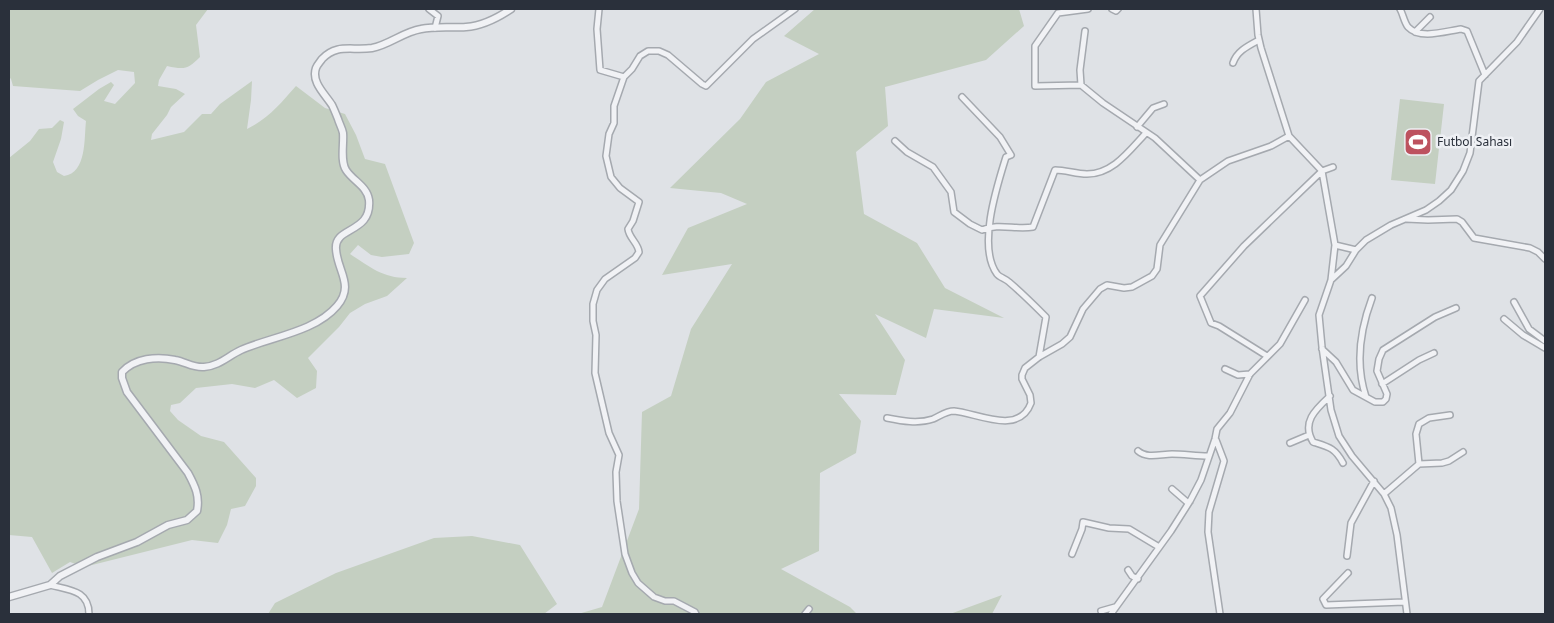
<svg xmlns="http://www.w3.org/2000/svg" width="1554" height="623" viewBox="0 0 1554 623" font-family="'Noto Sans',sans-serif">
	<rect width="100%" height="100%" fill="#dfe2e6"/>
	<path fill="#c4cfc1" d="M9,9H208L196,25L200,57C188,69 185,70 167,66L159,80L158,86L176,89L185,94L171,107L167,115L152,134L151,140L184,132L202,114H211L220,104L252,81L251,100L247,129C268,119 281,103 296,86L325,108L345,114L356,135L365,159L385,164L414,243L409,254L382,257L371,255L358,245L350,254C370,267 383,278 407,278L387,296L365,304L350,313L339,327L308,358L317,371L316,388L297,398L274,380L255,388L232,384L196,388L180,403L171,405L170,411L178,420L201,436L224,442L256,478V486L245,506L231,509L227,525L218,543L192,540L84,567L70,562L52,573L32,537L9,535V158L30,141L39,129L52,128L60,120L64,122L61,139L53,162L57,172L64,176C87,173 84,138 86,121L78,116L73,109L99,89L111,82L114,85L104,101L115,104L135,83L134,72L118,70L98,80L80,91L13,86L11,79L9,77Z
		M815,9H1019L1024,26L986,60L885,87L888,126L856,152L864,214L917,243L945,288L1004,318L934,309L926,338L875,314L905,360L896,395L839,394L861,421L856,453L820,473L819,551L781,569L850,607L857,614H578L602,607L639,509L642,412L671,396L691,329L732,264L662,275L688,228L747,204L721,193L670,188L740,119L766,82L819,54L784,36Z
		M1400,99L1444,104L1435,184L1391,180Z
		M472,536L520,545L557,604L544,614H268L275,603L336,573L434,538Z
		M1002,595L992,614H950Z"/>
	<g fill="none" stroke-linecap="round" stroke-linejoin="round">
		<defs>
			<path id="minor" d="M429,9L438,16L435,28
				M599,9L597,29L600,70L624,77
				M1088,9L1058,13L1035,46V86L1081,85L1103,103L1155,138L1200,180
				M1112,9L1116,11L1118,9
				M1256,9L1258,35L1261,48L1289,136L1322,171L1335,245L1331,280L1319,315L1322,347L1331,410L1339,436L1352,456L1384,494L1391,508L1397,535L1407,614
				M1400,9C1403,14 1404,22 1408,27C1420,40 1446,31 1461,29L1467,31L1485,75
				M1415,32L1430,17
				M1233,63C1237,51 1248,46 1259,40
				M1081,85L1080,70L1085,31
				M962,97L1000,137L1011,155L1006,157C997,186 977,247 997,274C999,277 1006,279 1009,282C1022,293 1034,305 1046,317L1039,357
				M1137,127L1153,108L1164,104
				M895,141L907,152L933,167L951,192L954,212L970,224L982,230C998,223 1016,230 1033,227L1055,170C1066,170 1076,174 1087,174C1113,174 1129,151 1146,133
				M1406,219L1428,220L1457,219L1462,222L1474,238L1530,248L1538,252L1545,259
				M1335,245L1356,250
				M1331,280L1346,266L1356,250L1366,240L1391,225L1426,210L1439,201L1451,190L1463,171L1470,153L1479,81L1517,42L1540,9
				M1514,302L1529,329L1545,341
				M1504,319L1523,335L1545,348
				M1322,349L1336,362L1353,390L1375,402H1383L1386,399L1387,394L1377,371L1379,359L1383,350L1435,317L1456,308
				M1267,356L1219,326L1211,323L1200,296L1244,246L1322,171L1333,167
				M1225,369L1238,375L1250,374
				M1382,384L1419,360L1434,353
				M1330,396C1316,409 1301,422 1313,442C1329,447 1335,448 1343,463
				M1366,397C1355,364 1360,330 1372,298
				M887,418C902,421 918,424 933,419C940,416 946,411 954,411C977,413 1019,436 1031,403L1030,395L1022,379V375L1025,368L1039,357L1062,344L1070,337L1083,309L1100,289L1107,285L1124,288L1132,287L1152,276L1157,269L1160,245L1200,180L1228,161L1271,146L1289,136
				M1216,440L1224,461L1209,512L1208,532L1220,614
				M1290,443L1309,435
				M1138,451C1147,459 1161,454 1172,454C1184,454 1196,456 1208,456
				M1419,464L1416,434L1419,424L1429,418L1450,415
				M1172,489L1187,502L1190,501
				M1384,494L1419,464L1442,463L1449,461L1463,452
				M1072,554L1082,529L1083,522L1109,528L1129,529L1159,547
				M1347,556L1351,523L1374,481
				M1128,570L1132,576L1138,579
				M1348,573L1323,599L1326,605L1404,602
				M50,585C69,590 89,590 89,614
				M1101,611L1115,607
				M696,614L695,612L674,601H665L654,597L638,583L632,573L625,554L617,501L616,472L619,455L609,433L595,373L596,335L593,321V304L597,290L605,279L635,258L639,252C638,243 629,238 628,229L633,221L639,202L620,188L611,177L606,156L609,134L614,123V106L624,77L632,69L640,56L648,51H659L668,55L702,84L706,86L753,39L795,9
				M805,614L809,609
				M1111,614L1171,531L1190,501L1201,480L1215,439L1217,429L1230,413L1250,374L1280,344L1305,300"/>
			<path id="tertiary" d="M9,597L50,585L60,576L97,557L137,542L168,525L187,520L197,511C200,496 195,486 188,473L127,392L122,378V372C135,358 157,356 175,360C186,362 193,368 204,367C219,366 228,356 241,350C270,337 315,332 337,306C355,285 337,271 336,249C334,226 372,234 369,200C367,186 353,181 346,170C340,161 344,144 343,133C342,128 339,123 338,119C336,114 334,109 332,105C325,94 311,82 316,68C317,65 320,62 322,59C337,43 352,51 372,48C389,45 403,32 421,29C435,26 451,28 466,27C481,26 499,17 511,9"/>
		</defs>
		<use href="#minor" stroke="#a5a9af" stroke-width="8"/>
		<use href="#tertiary" stroke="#a5a9af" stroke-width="9"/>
		<use href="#minor" stroke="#f1f2f5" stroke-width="5"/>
		<use href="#tertiary" stroke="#f1f2f5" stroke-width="6"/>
	</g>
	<defs>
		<symbol id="stadium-square" viewBox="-11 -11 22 22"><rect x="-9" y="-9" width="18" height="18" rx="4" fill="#bd525f" stroke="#eef0f4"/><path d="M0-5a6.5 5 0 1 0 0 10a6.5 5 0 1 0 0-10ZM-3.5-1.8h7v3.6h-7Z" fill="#fff"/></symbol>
	</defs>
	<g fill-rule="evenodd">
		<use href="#stadium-square" x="1402" y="126" width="32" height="32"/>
	</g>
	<g text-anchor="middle" stroke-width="5" stroke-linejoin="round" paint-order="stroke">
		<g font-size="12" fill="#2a303b" stroke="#eef0f4" text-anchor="start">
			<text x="1437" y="146">Futbol Sahası</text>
		</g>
	</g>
	<rect width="1554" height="623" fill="none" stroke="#2a303b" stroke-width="20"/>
</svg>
